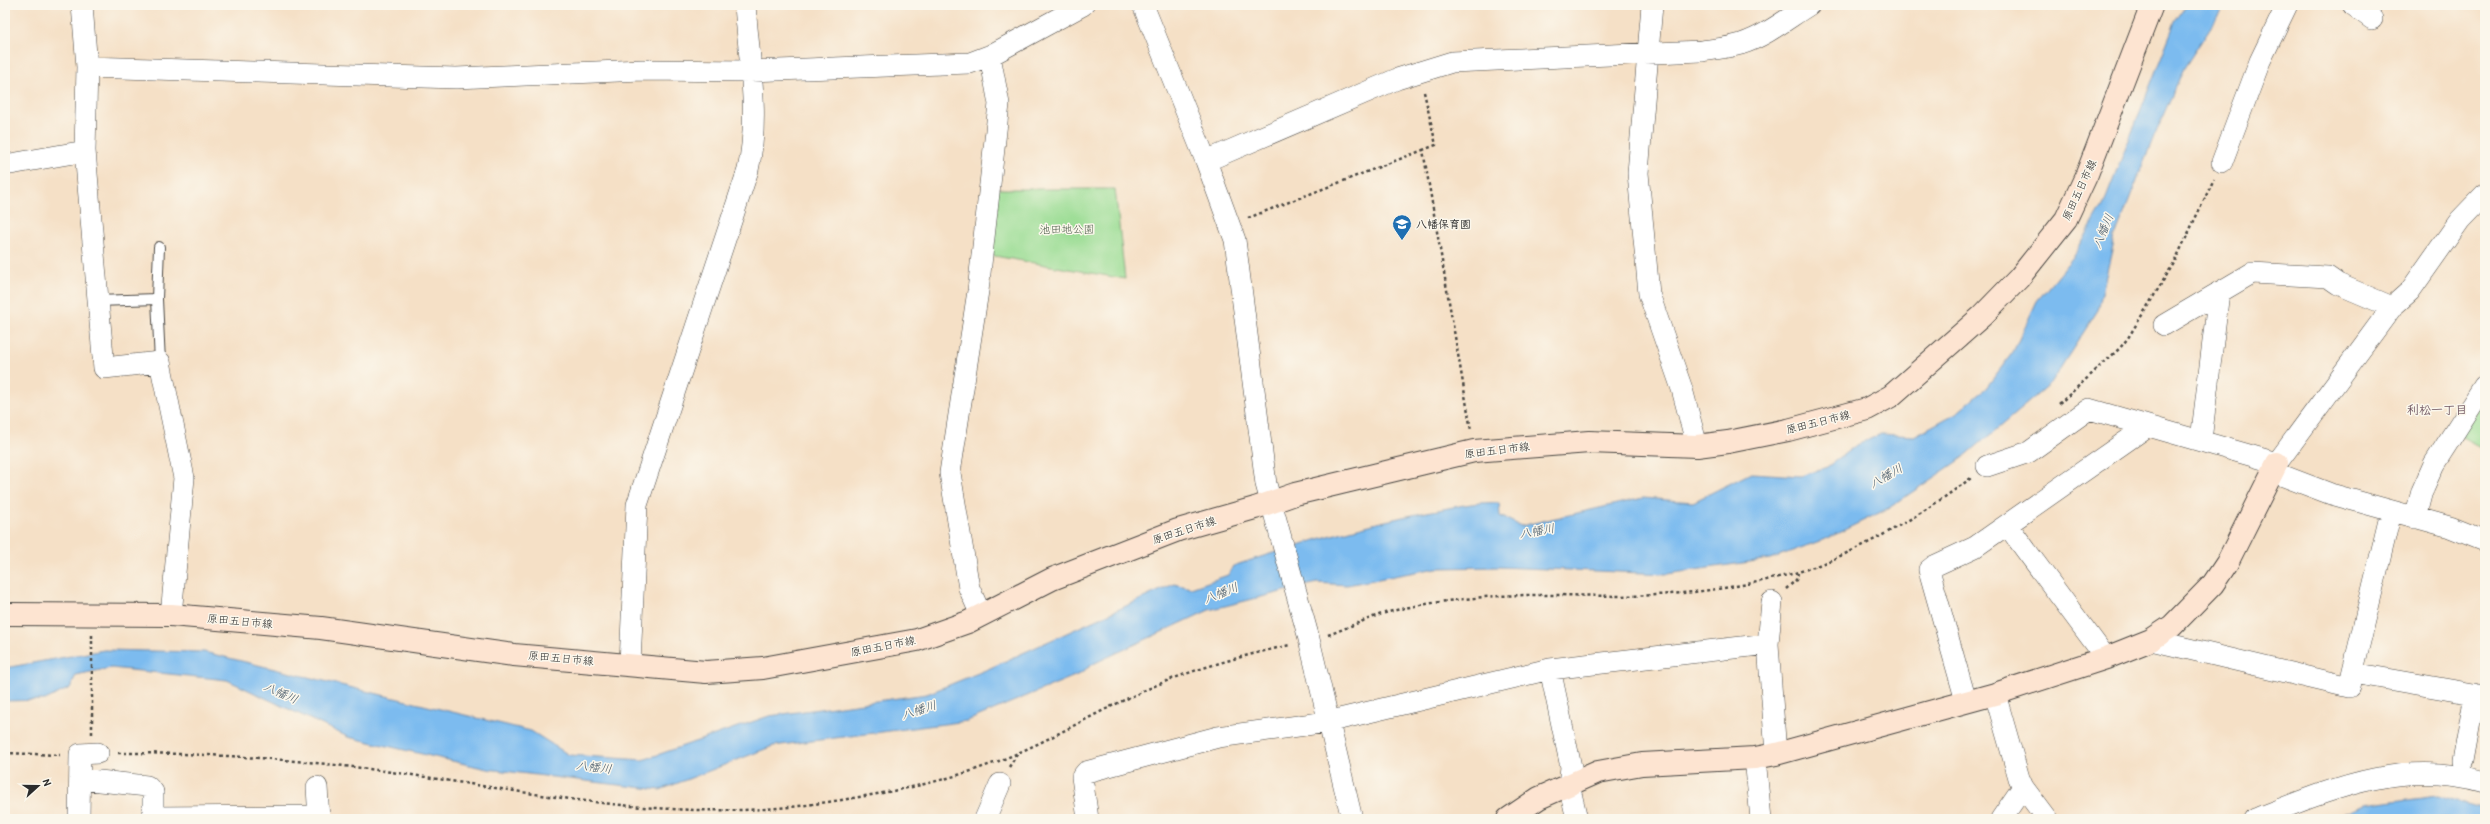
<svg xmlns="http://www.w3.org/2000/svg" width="2490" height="824" viewBox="0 0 2490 824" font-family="'Patrick Hand','Klee One',sans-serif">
	<rect width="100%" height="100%" fill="#fbf7ec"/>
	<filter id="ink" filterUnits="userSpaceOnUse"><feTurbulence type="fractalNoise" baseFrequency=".025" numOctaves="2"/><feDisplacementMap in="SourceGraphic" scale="8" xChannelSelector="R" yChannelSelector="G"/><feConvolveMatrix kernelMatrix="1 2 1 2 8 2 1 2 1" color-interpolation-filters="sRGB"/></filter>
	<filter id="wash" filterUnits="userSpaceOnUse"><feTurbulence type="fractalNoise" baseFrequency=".012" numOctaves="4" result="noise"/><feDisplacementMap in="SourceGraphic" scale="16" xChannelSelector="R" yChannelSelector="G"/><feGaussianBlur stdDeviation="0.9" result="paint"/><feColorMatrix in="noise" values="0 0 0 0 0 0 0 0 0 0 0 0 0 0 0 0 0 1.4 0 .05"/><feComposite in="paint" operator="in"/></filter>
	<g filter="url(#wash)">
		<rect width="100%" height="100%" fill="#f5e0c6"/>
		<path fill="#9bdd94" stroke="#638460" d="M997,189H1115L1125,279L989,255Z
			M2485,407V449L2461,436L2478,409Z"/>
		<path fill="#7bbbef" stroke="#53738d" d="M2186,5H2225L2184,68L2154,136L2115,237L2098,310L2050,384L1965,456L1889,508L1828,538L1770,559L1667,574L1499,567L1436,568L1347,585L1317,583L1209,610L1095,663L1077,675L967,721L773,746L660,790L487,769L348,737L227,680L111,668L76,675L70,688L45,700L5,701V668L104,650L204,652L531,731L569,755L643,760L769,716L927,694L988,669L1174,584L1191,588L1228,575L1233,566C1297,545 1360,525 1427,512C1451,508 1475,501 1499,503L1500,516L1521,526L1643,498L1693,502L1751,473L1801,476L1827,467L1855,446L1881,434L1914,436L1958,412L1986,388L2013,352L2037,301L2073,257L2103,206L2175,22Z
			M2437,795L2485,809V819H2331L2364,805Z"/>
	</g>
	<g filter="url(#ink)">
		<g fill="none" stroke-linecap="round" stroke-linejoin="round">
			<defs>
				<path id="lane" d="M159,247L157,299L160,362
					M97,301L157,299"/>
				<path id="street" d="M82,5L87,67L85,151L104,368L160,362L184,478L171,615
					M1143,5L1206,161L1235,240L1266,484L1308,635L1352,819
					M1652,5L1638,173L1649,294L1682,389L1697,446
					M2353,5L2372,19
					M87,67L456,78L642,70L750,71L970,63L991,55L1083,5
					M1206,161L1397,79L1452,62L1701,51C1714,49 1728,48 1741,44C1766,36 1788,18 1809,5
					M2222,162L2260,61L2287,5
					M5,165L85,151
					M2164,325L2252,273L2328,277L2338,284L2392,307
					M2201,440L2219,292
					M1987,466L2029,452L2089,409L2277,463L2392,307L2410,291L2460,220L2485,194
					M2273,472L2331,494L2450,527L2485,541
					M2415,518L2422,491L2434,464L2484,386
					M2008,526L2106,658
					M1772,602L1768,644L1776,754
					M981,615L969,588L950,473L978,291L999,104L990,56
					M2151,640L2349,687L2391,512
					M630,664L637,505L748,170C760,117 749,59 745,5
					M1550,669L1571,767L1569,785L1577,819
					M2353,673L2485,696
					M1995,694L2019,778L2023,787L2047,819
					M1966,701L1929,570L1934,566L1975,547L2148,426
					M1755,758L1761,819
					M2463,761L2475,694
					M80,779L147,786L153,792V817L319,816
					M317,787L319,819
					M79,819L80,754L98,753
					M985,819L1000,784
					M1088,819L1082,777L1086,772L1218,737L1327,722L1550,669L1768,644
					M2001,819L2023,787
					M2255,819C2332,789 2401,758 2485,782"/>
				<path id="secondary" d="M5,614L171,615L321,628L514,655L706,672L763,668L917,640L968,622L1052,579L1178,530L1255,508L1295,494L1474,451L1589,442L1697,446L1728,442L1788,430L1867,409L1891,396L1982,316L2019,278L2066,219L2087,174L2152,5
					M1508,819L1539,798L1598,772L1642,764L1755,758L1776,754L1995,694L2106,658L2151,640L2172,626L2213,584L2227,563L2277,463"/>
			</defs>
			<use href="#lane" stroke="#494642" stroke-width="12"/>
			<use href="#street" stroke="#494642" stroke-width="22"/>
			<use href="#secondary" stroke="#494642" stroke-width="24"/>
			<path stroke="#494642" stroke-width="2.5" stroke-dasharray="3 3" stroke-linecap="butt" d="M1424,92L1436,145L1423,150L1471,430
				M1248,218L1423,150
				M2059,404L2120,348L2128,338L2174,263L2214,179
				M1786,589L1796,580L1798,573
				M92,635V734
				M1328,635C1347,628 1366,619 1385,613C1417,604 1452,600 1485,597C1542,592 1599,598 1655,595C1696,593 1739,587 1779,577C1840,564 1921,516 1971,478
				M5,753L60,755
				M118,753C207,753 296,759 384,771C522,790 659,822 799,806C866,797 935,786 999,761C1047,742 1089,716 1135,695C1184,671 1238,657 1290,645
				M1009,767L1018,753"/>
			<use href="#lane" stroke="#fff" stroke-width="10"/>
			<use href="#street" stroke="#fff" stroke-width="21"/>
			<use href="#secondary" stroke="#fde4d1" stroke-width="22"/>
		</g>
	</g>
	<defs>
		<symbol id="school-pin" viewBox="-11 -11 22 30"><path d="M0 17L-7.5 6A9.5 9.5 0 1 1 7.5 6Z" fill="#1f6fb2" stroke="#fbf7ec"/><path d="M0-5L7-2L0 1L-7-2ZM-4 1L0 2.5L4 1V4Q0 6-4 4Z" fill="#fff"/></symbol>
	</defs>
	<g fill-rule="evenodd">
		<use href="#school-pin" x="1391" y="213" width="22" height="30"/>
	</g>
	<g text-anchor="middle" stroke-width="3" stroke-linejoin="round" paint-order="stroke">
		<g font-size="11" fill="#2b2b2b" stroke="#fbf7ec">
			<text transform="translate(2079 190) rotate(-65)" y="4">原田五日市線</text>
			<text transform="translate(1818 422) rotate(-14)" y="4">原田五日市線</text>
			<text transform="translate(1497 450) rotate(-7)" y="4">原田五日市線</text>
			<text transform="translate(1184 530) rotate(-18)" y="4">原田五日市線</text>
			<text transform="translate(240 621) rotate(5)" y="4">原田五日市線</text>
			<text transform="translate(883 646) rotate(-11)" y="4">原田五日市線</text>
			<text transform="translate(561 658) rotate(5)" y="4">原田五日市線</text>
		</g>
		<g font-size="11" font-weight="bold" fill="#2b2b2b" stroke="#fbf7ec" text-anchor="start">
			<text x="1416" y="228">八幡保育園</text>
		</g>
		<g font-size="11" fill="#475845" stroke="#fbf7ec">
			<text x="1067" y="233">池田地公園</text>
		</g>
		<g font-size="12" font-style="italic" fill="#435666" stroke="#fbf7ec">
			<text transform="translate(2103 231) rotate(-67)" y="4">八幡川</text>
			<text transform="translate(1886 476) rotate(-30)" y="4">八幡川</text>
			<text transform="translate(1537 531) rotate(-10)" y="4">八幡川</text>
			<text transform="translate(1221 593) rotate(-22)" y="4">八幡川</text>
			<text transform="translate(281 693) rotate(24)" y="4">八幡川</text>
			<text transform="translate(919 710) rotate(-18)" y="4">八幡川</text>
			<text transform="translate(594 767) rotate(7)" y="4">八幡川</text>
		</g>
		<g font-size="12" font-weight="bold" fill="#705762" stroke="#fbf7ec">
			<text x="2437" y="414">利松一丁目</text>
		</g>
	</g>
	<rect width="2490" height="824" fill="none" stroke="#fbf7ec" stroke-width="20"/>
	<g transform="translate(38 786) rotate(69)" stroke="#fbf7ec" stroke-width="3" paint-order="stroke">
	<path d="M0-3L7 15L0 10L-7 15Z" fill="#2b2b2b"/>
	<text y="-6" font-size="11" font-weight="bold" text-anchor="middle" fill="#2b2b2b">N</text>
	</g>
</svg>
